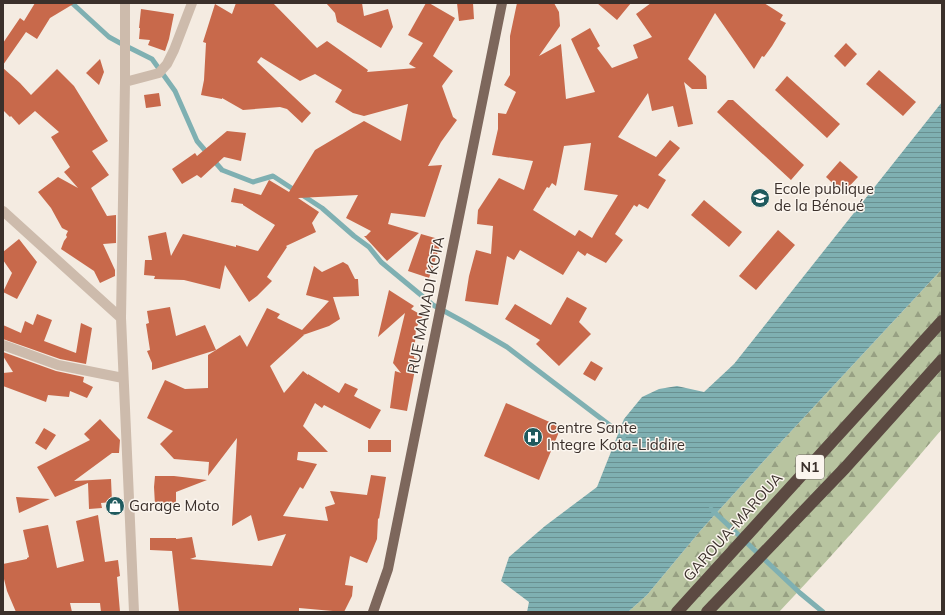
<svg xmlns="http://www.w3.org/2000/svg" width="945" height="615" viewBox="0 0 945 615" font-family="Mulish,sans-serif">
	<defs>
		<pattern id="forest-firs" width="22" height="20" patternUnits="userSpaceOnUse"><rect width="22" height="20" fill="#b8c4a0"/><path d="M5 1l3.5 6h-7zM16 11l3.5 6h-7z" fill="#97a083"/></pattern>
		<pattern id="water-rules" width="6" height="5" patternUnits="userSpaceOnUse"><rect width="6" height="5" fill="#7fb0b2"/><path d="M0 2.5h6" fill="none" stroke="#699091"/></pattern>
	</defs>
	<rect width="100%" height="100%" fill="#f4ebe1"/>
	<path fill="url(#forest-firs)" d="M942,269V429C889,492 835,553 779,612H628L647,595L701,530L782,441Z"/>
	<path fill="url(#water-rules)" d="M942,102V269L782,441L701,530L647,595L628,612H527L529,602L501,581L509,557L545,526L597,487L624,419L642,397L659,389L677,386L704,392L734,364Z"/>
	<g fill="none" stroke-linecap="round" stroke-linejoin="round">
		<path stroke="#7fb0b2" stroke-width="5" d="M72,3L109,37L120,43L152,59L175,91L197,141L222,170L253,182L273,176L322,208L354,236L369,247L381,262L433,305L466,323L507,347L624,436
			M711,509L800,593L823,612"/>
	</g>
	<path fill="#c8694b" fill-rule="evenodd" d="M35,3H75L50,18L37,39L26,32L3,65V43L20,18L24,21Z
		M236,3H273L317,48L327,41L368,70L367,72L416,68L409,64L423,43L408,35L426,3H429L455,18L433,56L453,71L442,86L453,117L457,120L441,142L428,166L442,165L425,217L391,213L388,224L419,233L387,261L364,236H366L371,231L346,218L358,195L298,198L319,212L312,223L316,232L286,246L287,247L267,277L272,281L257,296L249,302L225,265L220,289L184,280L154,279L155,276L144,275L145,260H152L148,236L166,232L171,256L183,234L236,247V245L258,251L275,225L243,205V204L231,202L234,188L261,195L269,180L289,192L315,150L364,121L401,141L408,104L364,116L353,113L335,102L342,90L315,74L300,81L261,57L257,62L311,113L302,123L287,109L280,107L243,110L222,98V99L201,95L204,80L206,43L203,42L215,4L232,14Z
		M326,3H362L364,16L388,9L393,27L381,48L337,22L335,13Z
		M457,3H473L474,19L459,21Z
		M517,3H554L559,12L560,26L539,56L561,44L566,99L595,92L571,39L590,28L600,46L597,48L612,68L638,58L633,45L652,37L636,14L651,3H764L783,15L780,20L786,23L772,46L764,57L762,56L754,69L715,13L688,59L706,76L707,89H692L684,82L693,124L678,127L673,106L652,111L648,93L618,137L656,157L670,140L680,148L658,175L666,180L648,209L639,204L637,207L634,205L615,234L623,240L606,263L587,253L585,256L578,251L563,275L520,250L514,260L507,256L498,305L465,301L469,276L476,250L491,254L493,226L477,224L478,210L499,178L524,190L533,161L492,155L498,129V113L506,114L516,92L504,85L510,75V36ZM591,143L584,190L618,195L597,229L592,238L579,230L575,236L533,210L547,187L549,188L552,183L556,186L564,146Z
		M597,3H631L617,20Z
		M141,9L174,14L169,39L165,51L148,45L150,40L139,39L140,28H139Z
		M846,43L857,54L845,67L834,56Z
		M100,59L104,72L99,85L86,73Z
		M3,68L20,83L31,95L57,69L74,86L108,141L92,151L109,175L91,188L107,216L116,215V243L103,244L115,270V276L100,283L94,271L61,249L64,241L67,237L66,235L68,231L62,228L51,208L38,192L58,177L78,188L64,172L70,167L51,137L59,132L35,111L19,125L11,116L10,117L3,110Z
		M879,70L916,102L903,116L866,84Z
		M787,76L840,124L827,138L775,90Z
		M159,93L161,106L146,108L144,95Z
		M728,100H733L804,165L791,180L717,112Z
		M227,131L246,133L241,161L224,157L201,178L197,175L182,184L172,169L195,153L197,156Z
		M840,161L858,177L843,193L826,177Z
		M704,200L742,232L729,247L691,215Z
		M778,230L795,245L756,290L739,276Z
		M421,234L442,240L429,278L408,271Z
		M19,239L37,262L17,299L3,292L12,273L3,260V252Z
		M343,262L348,265L355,279H358L359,296L333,297L340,319L329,326L303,335H304L270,366L284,393L303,371L308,375V374L339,393L345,383L358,389L354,396L381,410L370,429L324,405L322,408L315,403L303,426L328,452H298L297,460L317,464L303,489L300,487L283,516L328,521L325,507L335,504L330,491L367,495L371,475L386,477L379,519L378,518L377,539L367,563L350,556L345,585L353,586L352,596L344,612L299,608V612H179L172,551L150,550V538H176V539L192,537L196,557L190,559L272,566L286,534L258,541L251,515L232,526L237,438L208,476L209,462L174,459L160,444L173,431L147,418L165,380L185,389L208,388V355L240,335L247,347L267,308L280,314L277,318L302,330L329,301L306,295L314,266L322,272Z
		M389,290L414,306L411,309L423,316L416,328L414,358L417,359L407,411L390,408L395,371L401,373L393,363L405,313L378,337Z
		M567,297L587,308L579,322L591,334L559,366L536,344L540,340L505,319L515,304L551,325Z
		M170,307L176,336L205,325L216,350L152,370V363L147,351L150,350L146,324L149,323L147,311Z
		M37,314L52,320L44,341L76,353L81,323L92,328L86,364L60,359L3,339V325L21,333L25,321L33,325Z
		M3,352L56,371L84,377L83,382L93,387L87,398L70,391L69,397L48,395L46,402L3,386V373L13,372L3,356Z
		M591,361L603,368L595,381L583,374Z
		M506,403L561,427L539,480L484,456Z
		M100,419L120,440L119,453H112L74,481L111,479L112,502L101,503L102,508L89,509L88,483L55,497L37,467L90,440L84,434Z
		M44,428L56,435L46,450L35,443Z
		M368,440H391V452H368Z
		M155,476H174L207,480L176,492V504L155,505L154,487Z
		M16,497L50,499L19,513Z
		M98,515L105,562L118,560L120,576L117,577L120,612H101L100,603H70L72,612H16L7,591L3,575V564L27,559V558L29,557L23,530L48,525L57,568L84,561L76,521Z"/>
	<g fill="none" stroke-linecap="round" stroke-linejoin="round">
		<path stroke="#cdbbac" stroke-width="10" d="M125,3V82L121,318L134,612
			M125,82L159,73L167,64L174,50L192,3
			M3,211L121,318
			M3,345L58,365L123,378"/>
		<path stroke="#7d675c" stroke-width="10" d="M373,612L388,569L502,3"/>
		<path stroke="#5c4a42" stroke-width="12" d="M677,612L942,321
			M707,612L845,468L942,360"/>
	</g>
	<defs>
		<symbol id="school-disc" viewBox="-11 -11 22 22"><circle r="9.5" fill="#1f5a5e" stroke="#fbf5ee"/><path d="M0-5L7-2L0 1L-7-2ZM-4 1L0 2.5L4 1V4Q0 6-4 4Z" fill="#fff"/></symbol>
		<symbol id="hospital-disc" viewBox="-11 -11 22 22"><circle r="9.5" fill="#1f5a5e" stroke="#fbf5ee"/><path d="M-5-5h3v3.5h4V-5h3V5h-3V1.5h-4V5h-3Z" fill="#fff"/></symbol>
		<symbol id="shop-disc" viewBox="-11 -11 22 22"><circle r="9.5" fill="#1f5a5e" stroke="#fbf5ee"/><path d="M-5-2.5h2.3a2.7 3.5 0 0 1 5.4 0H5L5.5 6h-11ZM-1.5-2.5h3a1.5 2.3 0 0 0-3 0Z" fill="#fff"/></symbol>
	</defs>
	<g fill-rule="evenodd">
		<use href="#school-disc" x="749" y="187" width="22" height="22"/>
		<use href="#hospital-disc" x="522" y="426" width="22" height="22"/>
		<use href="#shop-disc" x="104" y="495" width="22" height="22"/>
	</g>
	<g text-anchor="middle" stroke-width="3" stroke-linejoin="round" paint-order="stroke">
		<rect fill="#fbf5ee" stroke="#756b66" stroke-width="1" x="796" y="455" width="28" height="24" rx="3"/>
		<g font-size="14" font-weight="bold" fill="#3b302b">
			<text x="810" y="472">N1</text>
		</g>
		<g font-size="15" fill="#3b302b" stroke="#fbf5ee" text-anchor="start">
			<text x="774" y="194">Ecole publique<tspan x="774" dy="17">de la Bénoué</tspan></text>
			<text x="547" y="433">Centre Sante<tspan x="547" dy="17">Integre Kota-Liddire</tspan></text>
			<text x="129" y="511">Garage Moto</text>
		</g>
		<g font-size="15" fill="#3b302b" stroke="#fbf5ee">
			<text transform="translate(426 305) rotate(-79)" y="5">RUE MAMADI KOTA</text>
			<text transform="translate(733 527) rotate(-48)" y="5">GAROUA-MAROUA</text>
		</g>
	</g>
	<rect width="945" height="615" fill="none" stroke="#3b302b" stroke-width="8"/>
</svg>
